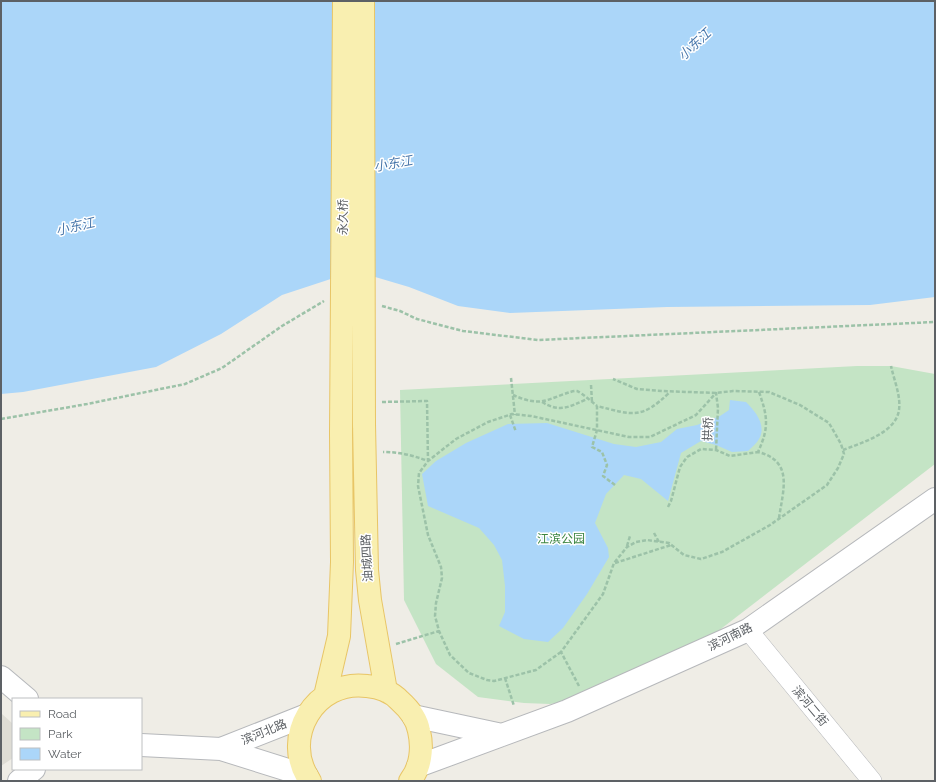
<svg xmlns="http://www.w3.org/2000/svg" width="936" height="782" viewBox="0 0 936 782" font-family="Raleway,'Noto Sans SC',sans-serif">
	<rect width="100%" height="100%" fill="#efede6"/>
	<path fill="#dedcd4" d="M1,713L13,724V758L1,766Z"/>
	<path fill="#c4e4c5" d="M857,366H891L935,374V464L700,645L593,697L550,704L524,703L478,697L436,664L404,600L400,390Z"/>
	<path fill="#abd6f9" d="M1,1H935V297L870,305L667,307L510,313L458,306L409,287L355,271L282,295L221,334L156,367L23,392L1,394Z
		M730,400L746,402C755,411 767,425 759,439C757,443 752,447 748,451L732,452L716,445L701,441L681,453L668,501L641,479L624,475L606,494L595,523L608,548L609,557L587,594L563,628L548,642L524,639L499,626L505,612V586L502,560L494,545L479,528L428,506L422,474L436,461L466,443L508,424L547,423L614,444L636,447L661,442L677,429L697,425L720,416L729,410Z"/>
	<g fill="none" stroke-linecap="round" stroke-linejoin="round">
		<defs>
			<path id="minor" d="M748,630L872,781"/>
			<path id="tertiary" d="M1,677L27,699
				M413,716L502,735
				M141,745L221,749L307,776
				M221,749L307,715
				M418,766L567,711L748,630L935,499
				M19,781L34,769"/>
			<path id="primary" d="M364,424L367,570L370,600L386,691
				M325,696L339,636L342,562L341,433
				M310,781C280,738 315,679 367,686C379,687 392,692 400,701C409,709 417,719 419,731C423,748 421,767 410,781"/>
		</defs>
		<use href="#minor" stroke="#b6b8bb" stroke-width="20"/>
		<use href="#tertiary" stroke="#b6b8bb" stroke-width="24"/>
		<use href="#primary" stroke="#e8c566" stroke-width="24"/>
		<path stroke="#9cc2a8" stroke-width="2.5" stroke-dasharray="4 2" stroke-linecap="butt" d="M382,306L400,311L417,319L463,331L538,340L935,322
			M511,378L515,415
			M591,385L592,402
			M759,392C768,417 769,428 758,452C794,461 783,490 779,518
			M513,395C522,399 533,403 543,401C551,400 571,390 577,391C582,393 592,402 597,406
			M382,402L427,401L428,461C412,455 399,452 383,452
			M542,402C560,413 569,407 587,399
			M510,415L516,432
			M1,419L87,404L185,384L222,368L282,326L324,301
			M843,450C861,443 896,433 899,410C901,396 894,380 891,366
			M615,485L603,476L607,465L602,452L592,447L597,430V406C633,415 641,420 670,392
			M668,507L671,501L680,467L687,457L701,449L716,450L730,456L758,452
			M654,533L659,542
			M627,546L630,536
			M615,563L671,545
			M396,644L439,631
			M561,652L536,670L494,681L487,680L469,673L450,655L439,631L435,616L436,603L442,578L441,567L428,535L418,486L419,473L428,461L456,439L488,422L512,414L531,416L629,437H650L696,415L716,393L718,408L716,450
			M505,678L514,706
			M579,686L561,652L603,594L614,563L627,547L636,542L647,540L669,543L684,555L701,559L722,552L770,525L827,485L838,468L844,454L841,444L829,423L800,405L769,392L733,391L716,393L662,391L637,389L613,379"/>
		<use href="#minor" stroke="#fff" stroke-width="19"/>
		<use href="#tertiary" stroke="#fff" stroke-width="22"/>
		<use href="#primary" stroke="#f9efb0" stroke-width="22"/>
		<defs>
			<path id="primary-bridge" d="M363,1L364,424
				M341,433L344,1"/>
		</defs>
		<use href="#primary-bridge" stroke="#e8c566" stroke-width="24" stroke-linecap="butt"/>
		<use href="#primary-bridge" stroke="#f9efb0" stroke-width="22"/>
	</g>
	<g text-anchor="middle" stroke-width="3" stroke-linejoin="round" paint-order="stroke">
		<g font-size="12" fill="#5d6165" stroke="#fff">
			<text transform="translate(343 217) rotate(-90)" y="4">永久桥</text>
			<text transform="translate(708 429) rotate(-88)" y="4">拱桥</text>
			<text transform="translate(367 558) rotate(-93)" y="4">油城四路</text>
			<text transform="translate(730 637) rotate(-26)" y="4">滨河南路</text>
			<text transform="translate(810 706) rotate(50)" y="4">滨河二街</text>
			<text transform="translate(264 732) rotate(-22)" y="4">滨河北路</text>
		</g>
		<g font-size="12" fill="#3c8541" stroke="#fff">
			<text x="561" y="543">江滨公园</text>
		</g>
		<g font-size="13" font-style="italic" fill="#4977ab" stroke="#fff">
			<text transform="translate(694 44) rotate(-43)" y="5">小东江</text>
			<text transform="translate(393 163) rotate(-10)" y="5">小东江</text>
			<text transform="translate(75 226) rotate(-13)" y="5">小东江</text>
		</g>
	</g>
	<rect width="936" height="782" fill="none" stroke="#5d6165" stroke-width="4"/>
	<rect x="12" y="698" width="130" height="72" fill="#ffffff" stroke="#bec0c1"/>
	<rect x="20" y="711" width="20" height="6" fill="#f9efb0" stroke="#bec0c1"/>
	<text x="48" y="718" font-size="12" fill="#5d6165">Road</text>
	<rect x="20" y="728" width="20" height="12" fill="#c4e4c5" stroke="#bec0c1"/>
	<text x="48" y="738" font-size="12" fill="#5d6165">Park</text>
	<rect x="20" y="748" width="20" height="12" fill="#abd6f9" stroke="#bec0c1"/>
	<text x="48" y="758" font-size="12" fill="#5d6165">Water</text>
</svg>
